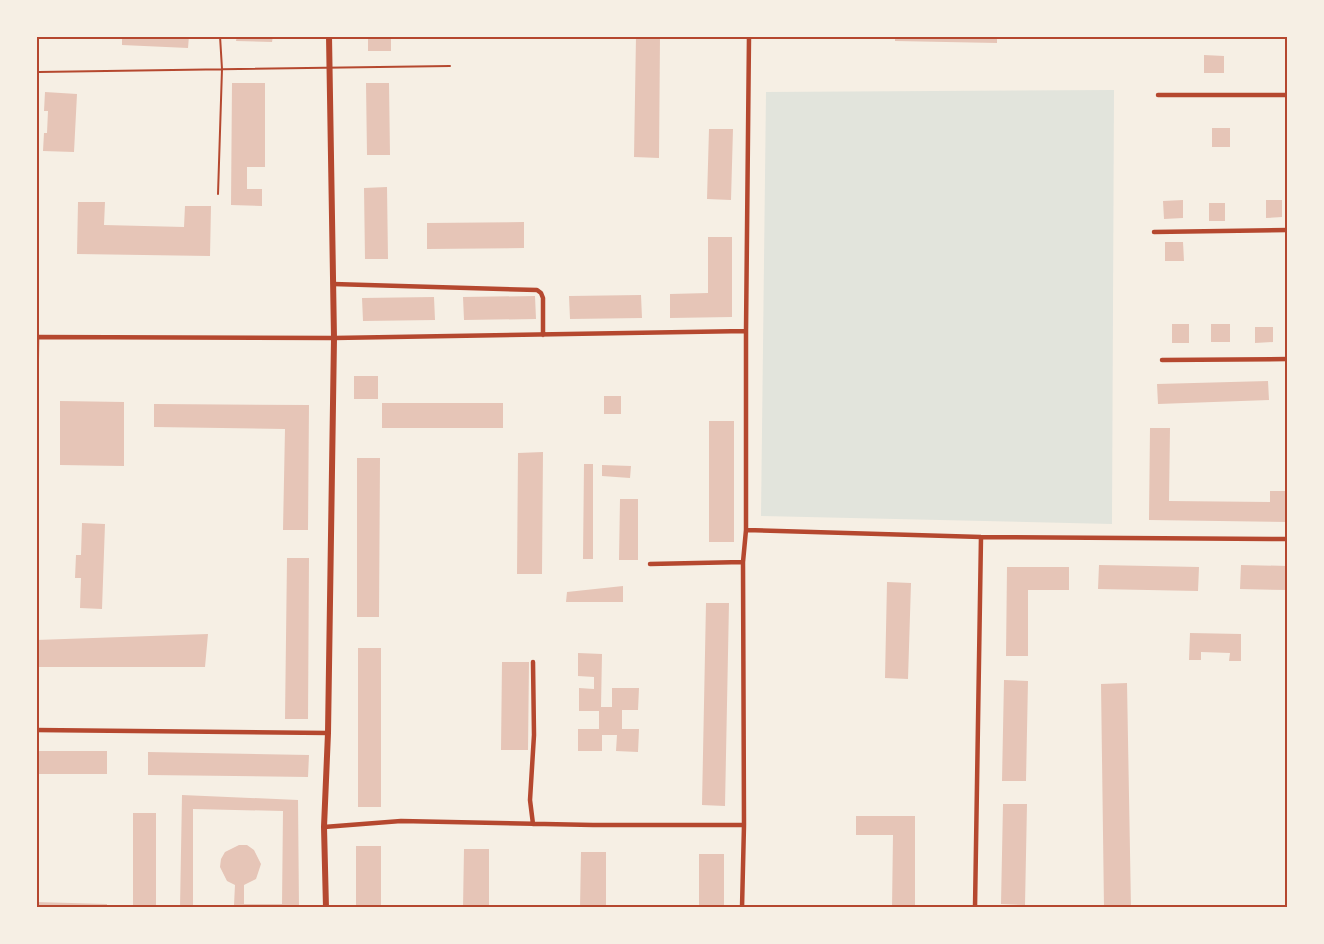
<svg xmlns="http://www.w3.org/2000/svg" width="1324" height="944" viewBox="0 0 1324 944" font-family="Mulish,sans-serif">
	<rect width="100%" height="100%" fill="#f6efe4"/>
	<path fill="#e2e4dc" d="M1114,90L1112,524L761,516L766,92Z"/>
	<path fill="#e6c5b7" d="M122,36H189L188,48L122,45Z
		M237,36H273L272,42L236,41Z
		M368,36H391V51H368Z
		M636,36H660L659,158L634,157Z
		M895,36H997V43L895,41Z
		M1204,55L1224,56V73H1204Z
		M232,83H265V167H247V189H262V206L231,205Z
		M366,83H389L390,155H367Z
		M45,92L77,94L74,152L43,151L44,133H47L48,111H44Z
		M1212,128H1230V147H1212Z
		M709,129H733L731,200L707,199Z
		M387,187L388,259H365L364,188Z
		M1183,200V218L1164,219L1163,201Z
		M1266,200H1282V217L1266,218Z
		M78,202H105L104,225L184,227L185,206H211L210,256L77,254Z
		M1209,203H1225V221H1209Z
		M524,222V248L427,249V223Z
		M708,237H732V317L670,318V294L708,293Z
		M1165,242H1183L1184,261H1165Z
		M641,295L642,318L570,319L569,296Z
		M535,296L536,319L464,320L463,297Z
		M434,297L435,320L363,321L362,298Z
		M1172,324H1189V343H1172Z
		M1211,324H1230V342H1211Z
		M1255,327H1273V342L1255,343Z
		M354,376H378V399H354Z
		M1268,381L1269,400L1158,404L1157,384Z
		M604,396H621V414H604Z
		M60,401L124,402V466L60,465Z
		M382,403H503V428H382Z
		M154,404L309,405L308,530H283L285,429L154,427Z
		M709,421H734V542H709Z
		M1150,428H1170L1169,501L1270,502V491H1288V522L1149,520Z
		M543,452L542,574H517L518,453Z
		M357,458H380L379,617H357Z
		M584,464H593V559H583Z
		M602,465L631,466L630,478L602,476Z
		M620,499H638V560H619Z
		M82,523L105,524L102,609L80,608L81,578H75L76,555H81Z
		M287,558H309L308,719H285Z
		M1099,565L1199,567L1198,591L1098,589Z
		M1241,565L1288,566V590L1240,589Z
		M1007,567H1069V590H1028V656H1006Z
		M887,582L911,583L908,679L885,678Z
		M623,586V602H566L567,592Z
		M706,603H729L725,806L702,805Z
		M1190,633L1241,634V661H1229L1230,653L1201,652V660H1189Z
		M208,634L205,667H36V640Z
		M358,648H381V807H358Z
		M578,653L602,654L601,707H612V688H639L638,710H622V729H639L638,752L616,751L617,735H602V751H578V729H599V711H579V688L594,689V677L578,676Z
		M502,662H529L528,750H501Z
		M1004,680L1028,681L1026,781H1002Z
		M1127,683L1131,908H1104L1101,684Z
		M36,751H107V774H36Z
		M148,752L309,755L308,777L148,775Z
		M182,795L298,800L299,908H208V906L234,905L235,885L227,881L220,867L221,859L225,852L239,845H247L254,850L261,864L256,879L244,885V904H282L283,811L193,809V908H180Z
		M1003,804H1027L1025,905L1001,904Z
		M133,813H156V908H133Z
		M856,816H915V908H892L893,835H856Z
		M356,846H381V908H356Z
		M464,849H489V908H463Z
		M581,852H606V908H580Z
		M699,854H724V908H699Z
		M36,902L107,904V908H36Z"/>
	<g fill="none" stroke-linecap="round" stroke-linejoin="round">
		<path stroke="#b5482f" stroke-width="2" d="M39,72L450,66
			M218,194L222,69L220,36"/>
		<path stroke="#b5482f" stroke-width="4.5" d="M1158,95H1288
			M1154,232L1288,230
			M333,284L537,290L541,293L543,298V335
			M36,337L334,338L746,331
			M1162,360L1288,359
			M36,429L37,337
			M746,530L981,537L1288,539
			M650,564L743,562
			M533,662L534,735L530,800L533,824
			M36,730L328,733
			M324,827L401,821L593,825H744
			M742,908L744,825L743,562L746,530V331L749,36
			M975,908L981,537"/>
		<path stroke="#b5482f" stroke-width="6" d="M326,908L324,827L328,733L334,338L329,36"/>
	</g>
	<rect width="1324" height="944" fill="none" stroke="#f6efe4" stroke-width="75"/>
	<rect x="38" y="38" width="1248" height="868" fill="none" stroke="#b5482f" stroke-width="2"/>
</svg>
